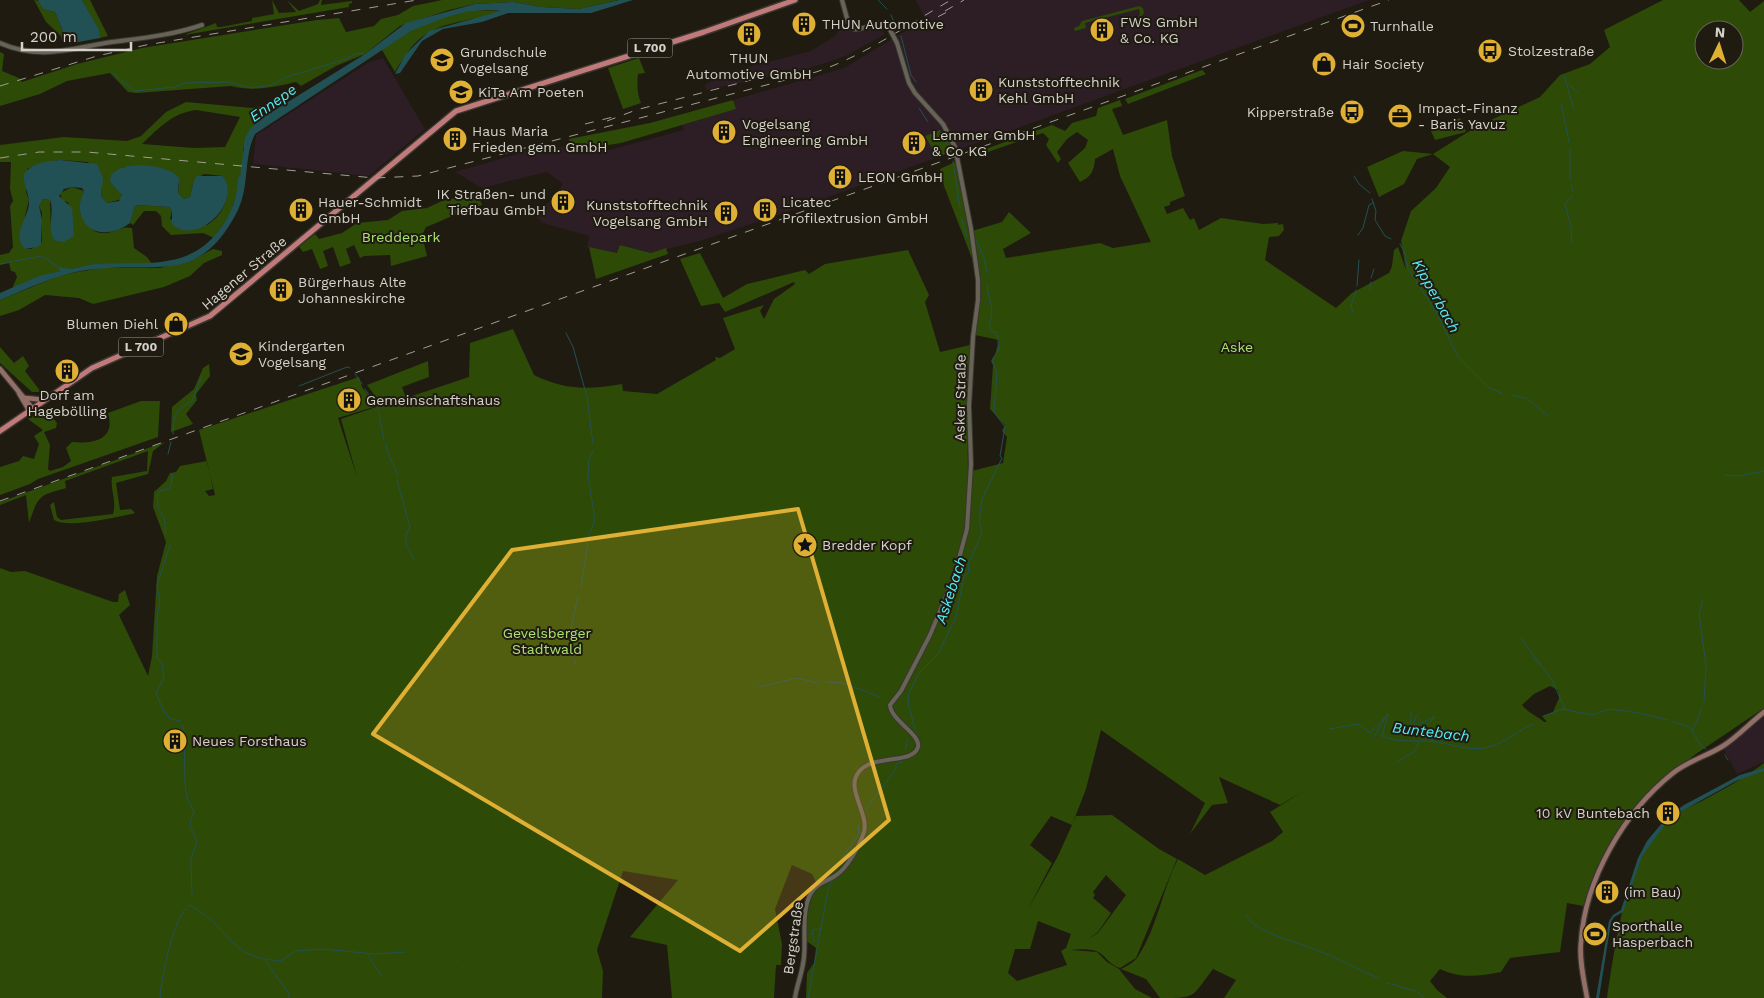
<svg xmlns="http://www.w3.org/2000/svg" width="1764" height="998" viewBox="0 0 1764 998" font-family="'Work Sans',sans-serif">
	<rect width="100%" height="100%" fill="#1f1b11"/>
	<path fill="#2d1d25" d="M916,0H1369L790,211L700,241L651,253L620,245L618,253L587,247L589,236L543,223L535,216L551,200L563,184L547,172L482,188L455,172L544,146L609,150L684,130L682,125L735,109L733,100L844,68L925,19Z
		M842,24L856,33L879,27L885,34L846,56L810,68L706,90L705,85L725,73L811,51L836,35Z
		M383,58L425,129L369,176L253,164L256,135L369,62Z
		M1764,712V762L1737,774L1722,746Z"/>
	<path fill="#2d4a07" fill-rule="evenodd" d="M34,0L40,1L43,9L55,12L67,42L62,41L61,36L46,22Z
		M82,0H90L108,36L100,38L98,30Z
		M272,0L279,13L296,12L287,0L299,11L318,4L320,0H322L321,5L352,1V3L349,4V7L184,35L216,23L217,27H221L252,21V18L274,14Z
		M442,0H618L579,9L541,7L513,2L475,4L449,10L400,26L365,54L336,66L301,86L296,82C274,87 253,92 231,86L137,93L128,92L110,73L67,81L40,94L0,106V52L4,54L2,71L19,78L22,82L77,64L142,48L317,20L339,18L346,32L374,26L381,19L398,15L413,6Z
		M1663,0H1739L1750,12L1764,1V708L1693,756L1639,805L1598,865L1583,906L1567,903L1560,952L1510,958L1501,972C1478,976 1461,979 1440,969L1430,981L1437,990L1447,998H1224L1236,980L1213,969C1191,998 1197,998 1160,998L1146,979L1121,969C1127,966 1133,963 1137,958C1157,929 1162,890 1178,859L1205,875L1272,841L1283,832L1270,812L1302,792L1280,805L1219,777L1228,803L1212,805L1190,834L1205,803L1101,730L1086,789L1072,825L1051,816L1030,845L1052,863L1028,909L1058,856L1076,816L1112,815L1159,849L1177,859L1136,958L1120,968C1110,965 1107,958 1100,953C1093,948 1079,949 1071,950L1097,952L1107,962L1119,969L1135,989L1152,998H806L807,973L814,963L816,948L805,940C807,917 807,901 821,881L817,884L812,874L792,865L775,909L782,944L781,965H776L774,998H672L667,945L630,937L678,880L623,871L597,950L603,971L602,998H0V568L11,572L25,571L113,602H118L119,594L125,590L130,605L119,615L148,676L152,656L157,576L166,542L153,507L154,492L166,481L170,473L176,472L180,466L207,461L213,489L205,491L209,496L215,495L199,430L359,377L362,387L377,406L338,418L357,477L341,419L382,405L367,385L428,361L429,377L402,387L406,398L469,377L470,343L513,329L534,375C564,390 589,390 622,384L623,391L657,394L716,360L715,357L720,358L735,349L723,318L764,305L760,311L764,319L774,299L795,284L794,282L725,312L719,303L701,306L680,259L700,253L723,298L747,284L805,270L809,274L825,264L908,250L929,295L925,302L940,352L970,345L967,404L968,472L1003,463L1007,437L1002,431L1005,425L990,409L993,365L991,361L995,355L999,340L975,335L979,308V283L972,231L1002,222L1009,212L1031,233L1003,249L1006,258L1100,243L1113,248L1151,242L1120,176L1113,149L1095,159C1094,171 1091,177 1080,182L1068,163L1085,148L1088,140L1077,132L1067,139L1057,152L1061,159L1058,163L1046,145L1049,139L1043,133L985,153L983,150L1052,125L1065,131L1072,123L1096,116L1098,108L1120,100L1122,106L1112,109L1123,135L1167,120L1172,156L1185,196L1170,202V205L1164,207L1167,214L1183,208L1190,220L1194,218L1199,230L1221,218L1263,224L1278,223V225L1283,224L1284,230L1279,236L1269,237L1265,260L1336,308L1352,293L1389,273L1392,266L1394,250L1398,247L1406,270L1401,241L1411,211L1436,188L1450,167L1433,154L1417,159L1404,184L1379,197L1367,167L1403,151L1433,154L1476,127L1540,97L1560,75L1590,64L1610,47L1604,30ZM1704,30H1734V60H1704ZM1550,686L1558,690L1559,698L1553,712L1542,716L1547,722H1544C1539,717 1529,714 1522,705L1534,694ZM1106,875L1126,895L1098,933L1088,939L1098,932L1111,913L1093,898L1095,895L1093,892ZM1038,921L1071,934L1066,948L1061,951L1067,965L1017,981L1008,973L1015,949H1030Z
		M1139,6L1143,8L1144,13L1137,24H1134L1140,14L1139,9L1085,23L1086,28L1075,31L1074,28L1079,26L1082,21Z
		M474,10L502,11C494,16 482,18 472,19C428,28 418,33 395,72L382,50C408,29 440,15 474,10Z
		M639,58L645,73L638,74C637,85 637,93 641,103L623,109L608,68Z
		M1202,70L1206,74L1128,104L1125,99Z
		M733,100L736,109L621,143L602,146L571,147L569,139L650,123Z
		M186,102L252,108L267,105L268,114L259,120L243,149V163L237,193L230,214L214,238L203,233L171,235L162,226L161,216L156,211H144L133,225L130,223L135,206L138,205L169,207L172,211L170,219L207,225C224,215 233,193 223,176L204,174L194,180L190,197L184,199L178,193L179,184L165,169L123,167L110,182L121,192L122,199L107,203L101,196L102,187L88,162L60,160L47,162L27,169L26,192L29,200L25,216V249H31L42,242V213L39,206L43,199L50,200L51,230L69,203L62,200L60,193L72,187L84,191C80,206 77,214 89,226C93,230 96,233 102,233C113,234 121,225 132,228L134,248L147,257L152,264C99,264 61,265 12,289L17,277L15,272L11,271L9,263L0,265V255L9,253L13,247L10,206L13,201L10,189L11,162H0V145L64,137L127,141L141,136L166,112ZM196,110L240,117L225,147L194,148L142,144C159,128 172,113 196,110Z
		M1460,118L1466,132L1435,140L1430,129Z
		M940,130L951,142L953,151L937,157L925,136Z
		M957,161L975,262L973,261L944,186L940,169Z
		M477,193L482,205C463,210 445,220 426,227L422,235L427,256L391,266L390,255L364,256L360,258L354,245L346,249L351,263L340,267L333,247L323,251L328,266L320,269L312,249L303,252L299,247L315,234L319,239L342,233L357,223L388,220L402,211L427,208L442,201Z
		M620,245L651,253L666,248L668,254L596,279L589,247L617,253Z
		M213,249L222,251V255L204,263L190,276L164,287L93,304L79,298L45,295L19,310L0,316V300L61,275L100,268H160L196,258Z
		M0,347L14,363L23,356L29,366L25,371L41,392H32L0,363Z
		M209,364L210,376L196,394L197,400L186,414L193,424L171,432L172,407L194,389L203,368Z
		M141,401H160L158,437L38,479L30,484L0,495V467L19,461L23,456L34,459L39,444L34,436L43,430L28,419L46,409L57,423L56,428L44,432L50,445L48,469L50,471L63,467L71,461L66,448L72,442C93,444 116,440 108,413Z
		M165,442L153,451L148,474L116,483L120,510L131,509L135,513L132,514C114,517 69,529 54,520L50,505L54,502L57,517L61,520L113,514C117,501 110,490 112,477L147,471L148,451L65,481L66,488C38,496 39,495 29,523L26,495L0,505V502Z
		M1764,763V998H1607C1616,943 1625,855 1671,817C1679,810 1692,806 1702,801C1724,789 1744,778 1764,763Z"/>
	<path fill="#225155" d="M38,0H82L99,30L100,38L68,44L55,12L43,9Z
		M619,0H633L591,13H508L482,22L443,29L422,41L400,73L395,74L405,55L429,31L501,11C469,6 440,19 411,31L255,134C243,158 250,187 237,212C198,288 153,260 86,270C55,275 29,288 0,300V293L39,276L61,271L58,269L61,267C72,272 86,264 98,264C146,261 191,272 222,226C233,211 238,193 238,177H240L245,138L250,129L259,120L365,54L406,23L475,4L513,2L541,7L579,9Z
		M60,160L97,164L103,178L101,196L107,203L119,201L122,195L110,182L111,175C115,172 119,168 125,167C139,163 170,166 179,178L178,193L184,199L190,197L194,180L197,176H223C243,204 195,247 172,224V211L169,207L138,205L135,206L130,223C112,237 84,237 80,210C79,203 82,197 84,191L82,188L72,187L64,189L59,196L72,208L74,236L64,242L55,241C46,230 55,213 50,200L43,199L39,206L42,220L41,244L37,247L25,249C10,234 30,217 29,201C28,191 23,184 24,174C31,163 48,161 60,160Z
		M1764,768V771L1738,780L1671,817L1642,856L1623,912L1614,917L1611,922L1599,998H1596L1609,921L1613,915L1621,910L1638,858L1647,841L1667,817L1684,805L1740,775Z"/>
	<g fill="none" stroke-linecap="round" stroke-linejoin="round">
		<path stroke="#225155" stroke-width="1" d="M878,0L887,9
			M891,15L896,26
			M901,36L911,75L916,82
			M113,73L134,91L175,87L184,83L229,82L252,88L271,85L286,77L340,61L358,53L364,54
			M1564,76L1574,109
			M1569,85L1578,92
			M1561,103L1569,142
			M919,108L928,122
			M939,134L946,141L950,152
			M953,161L960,208
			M1354,176L1359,184L1370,193
			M1570,180V148
			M1571,184L1573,191
			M1372,199L1376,211L1375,220L1385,236L1391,239
			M961,217L967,237
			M1358,235L1363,228L1369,205L1373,203
			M976,239L984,258L987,273
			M1400,244L1405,253L1408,269L1437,313L1458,357L1488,387L1503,394
			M1572,244L1571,226L1565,204L1573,195
			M0,264L42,256L60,268
			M1371,278L1374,269
			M1357,286L1359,260
			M1369,290L1371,282
			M1353,313L1351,306L1356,290
			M566,333L573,347L587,397L593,444
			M355,374L362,384
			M299,386L347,367L350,368
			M365,389L379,409
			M1512,395L1526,398L1550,417
			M379,413L380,417
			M380,420L384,440
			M173,434C173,416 176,409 192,401L202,376
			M386,444C387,456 394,464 398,475
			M168,454L171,442
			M1724,475L1739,476L1764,471
			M397,480L410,527L406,535V545L414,559
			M166,534L164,517L158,508L157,495L160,491L170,488L173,474
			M170,545L157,585L160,603L157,616V658L162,664L164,677L156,693L164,712L171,719L180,721
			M581,587L589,535L595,520L588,476L589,459L593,451
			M1703,599L1699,614L1706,665L1704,702
			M1521,638L1552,680L1565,709
			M572,650L570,633L578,596
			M574,659L576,665
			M1533,659L1541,664
			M826,682L843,683L880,697
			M759,687L797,678L818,683
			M1411,712V727L1435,717L1417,734L1434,741
			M1419,713L1415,718L1413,728L1419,725
			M1544,716L1562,709L1592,715L1610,709L1639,713L1668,720
			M1673,722L1690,727L1700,745L1706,749
			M182,724L184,731
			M915,729L908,703L909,693L919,673L938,654L956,617L964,576L969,572L968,564L982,533L979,522L982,499L1002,458L1000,456L1005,427L994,412L997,372L992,360L999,349L997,333L991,331L989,325C996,307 988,302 987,284
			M1330,729L1358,724L1370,733L1388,714L1382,736C1400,744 1416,739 1435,742C1454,744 1472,753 1492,746C1506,742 1519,730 1533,724
			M1693,730L1702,708
			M184,735L185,784L187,798L194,812C187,826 192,829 197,842L191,859L192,895
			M1374,737L1386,716
			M905,750L908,739
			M1725,755L1728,760
			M1397,762L1415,751L1419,742
			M866,809L896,769V764L902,762
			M835,868L859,834L858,824
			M1246,915C1252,931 1299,943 1314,949C1336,957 1357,969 1378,978
			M814,942L812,930L821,929
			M1625,942H1634
			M1640,945L1643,947
			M368,955L381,975
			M265,959L281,961L296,951L322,949L375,954L406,952
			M265,960L289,994V998
			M463,967L465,968
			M1387,983L1416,991L1424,998
			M160,998C161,979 174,913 190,905L211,919L232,942L246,953L263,959
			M808,998L828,890L832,880"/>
		<defs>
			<path id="tertiary" d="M842,0L848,22L854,29C866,31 877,18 888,26
				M0,43C41,61 71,48 112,42C143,38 173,35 202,25
				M795,998C797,984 803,971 804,957C806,938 801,911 811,893C817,883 826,882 835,876C847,869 860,845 864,832C869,814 846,789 858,773C872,753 913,765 918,747C921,734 891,721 890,705L901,691L930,635L954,577L967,529L971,464L969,406L973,337L978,300V280L971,229L955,147L943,124L915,93L909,83L897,43"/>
			<path id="secondary" d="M0,369L33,409
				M19,393L30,412
				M26,398L45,400
				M1587,998C1584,980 1579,960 1581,942C1585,879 1624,812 1673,773C1688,761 1707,756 1723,746C1737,737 1750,723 1764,712"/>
			<path id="primary" d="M0,431L92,368L210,316L456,111L704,32L795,0"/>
		</defs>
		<use href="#tertiary" stroke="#3a3731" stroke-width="6"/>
		<use href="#secondary" stroke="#3a3731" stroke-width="7"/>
		<use href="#primary" stroke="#3a3731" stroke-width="8"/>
		<use href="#tertiary" stroke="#686357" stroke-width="4"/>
		<use href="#secondary" stroke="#946f68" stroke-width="4.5"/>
		<use href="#primary" stroke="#c07a79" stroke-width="5"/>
		<path stroke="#a19e96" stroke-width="1" stroke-dasharray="9 9" stroke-linecap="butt" d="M945,11L964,0
			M922,25L951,10
			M0,86L97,56L146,45L417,0
			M607,121L636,110L751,80
			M585,124L613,117
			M0,158L39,152H87L375,178L418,176L816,72C864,56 907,25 951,0
			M0,501L1389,0"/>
		<defs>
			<path id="tertiary-bridge" d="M888,26L897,43"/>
		</defs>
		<use href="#tertiary-bridge" stroke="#3a3731" stroke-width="6" stroke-linecap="butt"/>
		<use href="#tertiary-bridge" stroke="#686357" stroke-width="4"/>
	</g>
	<path fill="#dfb034" fill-opacity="0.2" stroke="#dfb034" stroke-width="4" stroke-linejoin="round" d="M798,509L889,820L740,951L373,734L512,550Z"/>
	<defs>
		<symbol id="building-disc" viewBox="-11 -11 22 22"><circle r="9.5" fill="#dfb034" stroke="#1f1b11"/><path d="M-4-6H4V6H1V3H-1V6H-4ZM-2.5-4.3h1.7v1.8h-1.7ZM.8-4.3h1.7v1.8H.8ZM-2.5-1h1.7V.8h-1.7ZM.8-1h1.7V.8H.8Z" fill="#111"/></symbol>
		<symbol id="stadium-disc" viewBox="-11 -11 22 22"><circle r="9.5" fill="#dfb034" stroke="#1f1b11"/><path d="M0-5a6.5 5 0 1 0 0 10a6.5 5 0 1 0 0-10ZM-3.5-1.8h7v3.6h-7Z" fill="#111"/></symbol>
		<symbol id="bus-disc" viewBox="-11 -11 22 22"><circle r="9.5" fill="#dfb034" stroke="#1f1b11"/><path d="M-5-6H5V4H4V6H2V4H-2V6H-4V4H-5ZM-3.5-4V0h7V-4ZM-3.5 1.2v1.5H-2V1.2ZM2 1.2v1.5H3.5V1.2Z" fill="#111"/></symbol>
		<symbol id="school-disc" viewBox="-11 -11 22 22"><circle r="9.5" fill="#dfb034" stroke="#1f1b11"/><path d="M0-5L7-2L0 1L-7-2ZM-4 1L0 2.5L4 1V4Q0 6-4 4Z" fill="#111"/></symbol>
		<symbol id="shop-disc" viewBox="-11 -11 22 22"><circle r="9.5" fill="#dfb034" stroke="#1f1b11"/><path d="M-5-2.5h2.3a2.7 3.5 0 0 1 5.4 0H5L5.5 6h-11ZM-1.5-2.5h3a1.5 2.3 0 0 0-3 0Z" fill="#111"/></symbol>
		<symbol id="office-disc" viewBox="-11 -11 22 22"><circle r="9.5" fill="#dfb034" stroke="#1f1b11"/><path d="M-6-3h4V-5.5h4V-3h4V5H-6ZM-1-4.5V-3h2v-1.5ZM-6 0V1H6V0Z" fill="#111"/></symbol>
		<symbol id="sight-disc" viewBox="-11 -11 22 22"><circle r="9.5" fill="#dfb034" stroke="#1f1b11"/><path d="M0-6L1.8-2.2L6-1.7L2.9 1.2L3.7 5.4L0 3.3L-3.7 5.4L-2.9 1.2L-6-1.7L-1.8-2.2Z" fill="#111"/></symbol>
	</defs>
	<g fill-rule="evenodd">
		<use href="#building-disc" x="790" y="10" width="28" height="28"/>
		<use href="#stadium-disc" x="1339" y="12" width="28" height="28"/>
		<use href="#building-disc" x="1088" y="16" width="28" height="28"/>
		<use href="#building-disc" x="735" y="20" width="28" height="28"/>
		<use href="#bus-disc" x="1476" y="37" width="28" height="28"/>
		<use href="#school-disc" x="428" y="46" width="28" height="28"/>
		<use href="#shop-disc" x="1310" y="50" width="28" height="28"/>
		<use href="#building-disc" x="967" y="76" width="28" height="28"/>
		<use href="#school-disc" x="447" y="78" width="28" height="28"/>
		<use href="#bus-disc" x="1338" y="98" width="28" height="28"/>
		<use href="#office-disc" x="1386" y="102" width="28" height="28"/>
		<use href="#building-disc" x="710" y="118" width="28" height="28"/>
		<use href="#building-disc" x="441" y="125" width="28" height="28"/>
		<use href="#building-disc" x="900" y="129" width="28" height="28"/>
		<use href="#building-disc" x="826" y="163" width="28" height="28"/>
		<use href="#building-disc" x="549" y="188" width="28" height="28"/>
		<use href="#building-disc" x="287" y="196" width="28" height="28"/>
		<use href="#building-disc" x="751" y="196" width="28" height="28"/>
		<use href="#building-disc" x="712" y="199" width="28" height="28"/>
		<use href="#building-disc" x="267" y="276" width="28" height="28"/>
		<use href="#shop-disc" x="162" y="310" width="28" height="28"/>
		<use href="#school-disc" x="227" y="340" width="28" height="28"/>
		<use href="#building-disc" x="53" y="357" width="28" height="28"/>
		<use href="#building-disc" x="335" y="386" width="28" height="28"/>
		<use href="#sight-disc" x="791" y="531" width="28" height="28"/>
		<use href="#building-disc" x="161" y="727" width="28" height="28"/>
		<use href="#building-disc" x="1654" y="799" width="28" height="28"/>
		<use href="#building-disc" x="1593" y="878" width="28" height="28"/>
		<use href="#stadium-disc" x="1581" y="920" width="28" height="28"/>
	</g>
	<g text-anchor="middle" stroke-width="4" stroke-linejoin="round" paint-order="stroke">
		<g fill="#1f1b11" stroke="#9e9b93" stroke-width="1">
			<rect x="627.5" y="38.5" width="45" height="19" rx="4"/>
			<rect x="118.5" y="337.5" width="45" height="19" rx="4"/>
		</g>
		<g font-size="12" font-weight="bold" fill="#d5d2cb">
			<text x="650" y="52">L 700</text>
			<text x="141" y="351">L 700</text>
		</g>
		<g font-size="14" fill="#d5d2cb" stroke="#1f1b11" text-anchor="start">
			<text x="1120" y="27">FWS GmbH<tspan x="1120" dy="16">&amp; Co. KG</tspan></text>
			<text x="822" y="29">THUN Automotive</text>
			<text x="1370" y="31">Turnhalle</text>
			<text x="1508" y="56">Stolzestraße</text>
			<text x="460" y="57">Grundschule<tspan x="460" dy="16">Vogelsang</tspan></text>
			<text x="749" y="63" text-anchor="middle">THUN<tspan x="749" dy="16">Automotive GmbH</tspan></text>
			<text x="1342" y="69">Hair Society</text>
			<text x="998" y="87">Kunststofftechnik<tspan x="998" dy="16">Kehl GmbH</tspan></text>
			<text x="478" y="97">KiTa Am Poeten</text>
			<text x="1418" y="113">Impact-Finanz<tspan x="1418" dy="16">- Baris Yavuz</tspan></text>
			<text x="1334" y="117" text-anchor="end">Kipperstraße</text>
			<text x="742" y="129">Vogelsang<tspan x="742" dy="16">Engineering GmbH</tspan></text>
			<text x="472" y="136">Haus Maria<tspan x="472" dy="16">Frieden gem. GmbH</tspan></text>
			<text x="932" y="140">Lemmer GmbH<tspan x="932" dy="16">&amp; Co KG</tspan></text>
			<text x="858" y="182">LEON GmbH</text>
			<text x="546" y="199" text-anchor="end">IK Straßen- und<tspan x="546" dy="16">Tiefbau GmbH</tspan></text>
			<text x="318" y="207">Hauer-Schmidt<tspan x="318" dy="16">GmbH</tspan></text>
			<text x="782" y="207">Licatec<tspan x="782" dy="16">Profilextrusion GmbH</tspan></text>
			<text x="708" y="210" text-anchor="end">Kunststofftechnik<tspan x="708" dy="16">Vogelsang GmbH</tspan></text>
			<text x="298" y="287">Bürgerhaus Alte<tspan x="298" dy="16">Johanneskirche</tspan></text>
			<text x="158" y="329" text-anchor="end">Blumen Diehl</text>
			<text x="258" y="351">Kindergarten<tspan x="258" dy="16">Vogelsang</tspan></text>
			<text x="67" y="400" text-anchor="middle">Dorf am<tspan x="67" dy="16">Hagebölling</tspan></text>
			<text x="366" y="405">Gemeinschaftshaus</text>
			<text x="822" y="550">Bredder Kopf</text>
			<text x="192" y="746">Neues Forsthaus</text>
			<text x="1650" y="818" text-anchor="end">10 kV Buntebach</text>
			<text x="1624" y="897">(im Bau)</text>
			<text x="1612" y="931">Sporthalle<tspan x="1612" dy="16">Hasperbach</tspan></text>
		</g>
		<g font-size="14" fill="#a9e471" stroke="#1f1b11">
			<text x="401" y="242">Breddepark</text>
			<text x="1237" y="352">Aske</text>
			<text x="547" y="638">Gevelsberger<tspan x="547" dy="16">Stadtwald</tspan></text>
		</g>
		<g font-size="14" fill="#d5d2cb" stroke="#1f1b11">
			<text transform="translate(244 273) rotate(-40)" y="5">Hagener Straße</text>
			<text transform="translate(960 398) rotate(-89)" y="5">Asker Straße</text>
			<text transform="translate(793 938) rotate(-82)" y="5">Bergstraße</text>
		</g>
		<g font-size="15" font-style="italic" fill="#54ecf6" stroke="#1f1b11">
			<text transform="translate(273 103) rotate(-35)" y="5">Ennepe</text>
			<text transform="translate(1436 296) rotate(61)" y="5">Kipperbach</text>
			<text transform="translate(951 590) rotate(-72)" y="5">Askebach</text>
			<text transform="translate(1431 732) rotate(7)" y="5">Buntebach</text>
		</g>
	</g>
	<g transform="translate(1719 45) rotate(4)"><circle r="24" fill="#1f1b11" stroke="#68645b"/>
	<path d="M0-4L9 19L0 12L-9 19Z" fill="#dfb034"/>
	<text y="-8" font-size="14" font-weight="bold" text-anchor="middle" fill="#d5d2cb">N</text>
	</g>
	<path d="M22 42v8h109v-8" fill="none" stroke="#d5d2cb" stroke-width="2.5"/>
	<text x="30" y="42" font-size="15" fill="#d5d2cb" stroke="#1f1b11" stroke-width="4" paint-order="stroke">200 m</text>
</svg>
